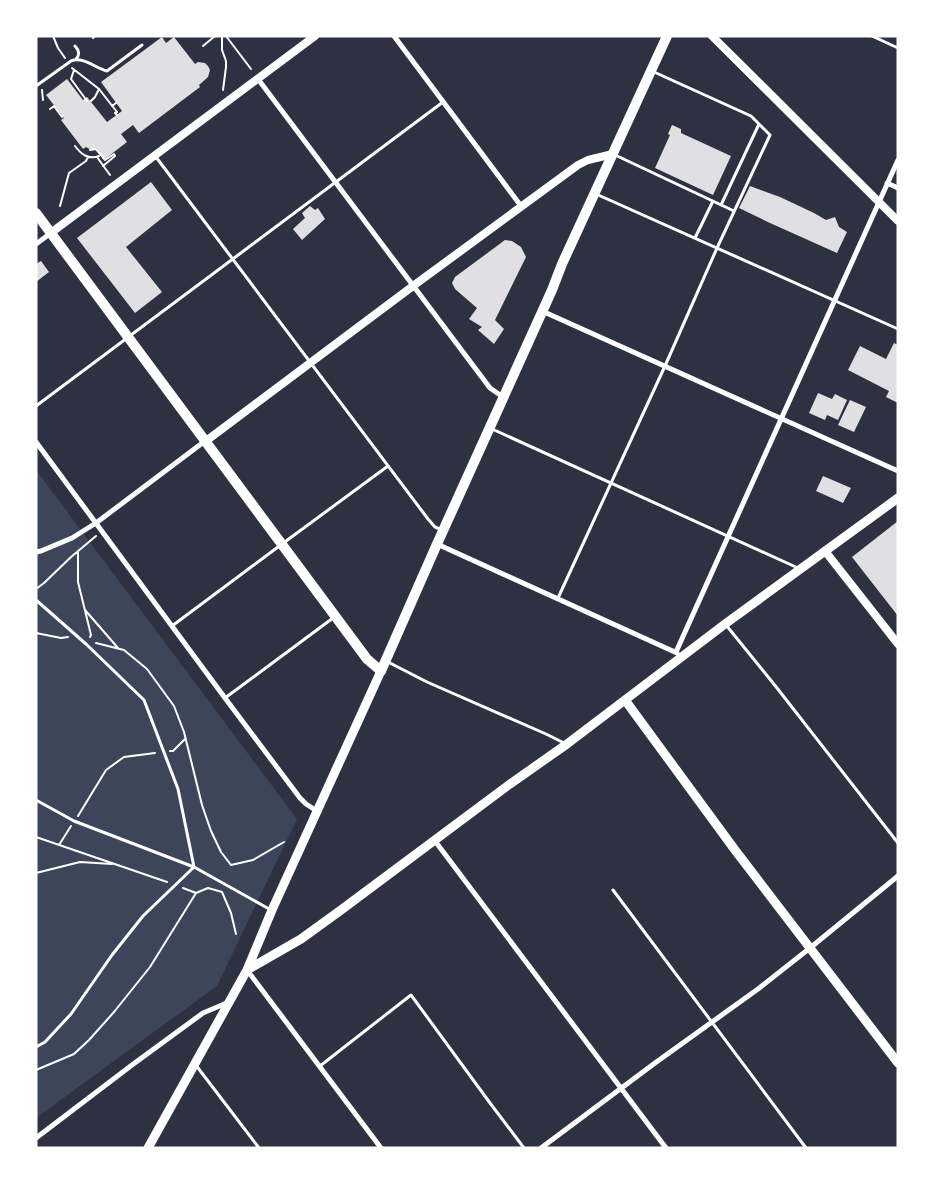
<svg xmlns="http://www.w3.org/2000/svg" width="934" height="1184" viewBox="0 0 934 1184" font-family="'Sofia Sans Condensed',sans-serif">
	<rect width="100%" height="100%" fill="#2d3142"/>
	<path fill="#3c4559" d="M36,470L297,819L217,986L36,1118Z"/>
	<path fill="#e0e0e3" d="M162,37L166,43L174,37L195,64L198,62L205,63L208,66L210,70L208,77L199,85L200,87L139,133L133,125L121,134L127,142L105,159L96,148L91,150L86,147L83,149L61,120L64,118L46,95L67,79L83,100L87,97L107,122L122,111L101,82Z
		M672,125L681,129V133L731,156L713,195L655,168L670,135L668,134Z
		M151,182L172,210L126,247L162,292L135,313L77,238Z
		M750,186L780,197L814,213L826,220L835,217L839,227L847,232L837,253L770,223L739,208Z
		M310,206L315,210L318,208L325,219L302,240L293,229L305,218L302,213Z
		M505,240L512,241L521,247L526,257L495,320L504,329L494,344L478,330L482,327L469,319L477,308L455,289L452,283L455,277Z
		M41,261L49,272L36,282V264Z
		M894,343L898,345V403L886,397L889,391L848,370L860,346L886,359Z
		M818,393L832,399L835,394L847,400L838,420L827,415L825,420L809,413Z
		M850,400L866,407L854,432L838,425Z
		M823,476L851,488L843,503L816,491Z
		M898,521V616L852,557Z"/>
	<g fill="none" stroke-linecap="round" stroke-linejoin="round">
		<path stroke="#fff" stroke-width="2" d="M53,36L58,48L65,58
			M222,36V50L226,61V67L223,90
			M226,36L251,69
			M93,38L95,36
			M203,46L215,36
			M72,68L99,89L117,112L115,113L117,115
			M74,70L71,79L87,101
			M42,90L43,100
			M91,101L95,97L99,89
			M112,106L116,103
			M50,109L54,106L62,117L63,116
			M75,146C81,154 88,160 99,156
			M90,150L96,149L105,160L114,154L115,156L103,166
			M97,157L110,175
			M60,206L69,173L86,161L88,157
			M78,551V582L91,635L90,637
			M36,589L44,583L71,557L96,536
			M85,610L118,648
			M36,633L61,638L68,637
			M96,643L124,650L147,669L174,706L184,732L202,805L211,831L221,852L231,865L253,860L284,842
			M170,751H173L185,739
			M78,816L106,770L124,757L155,753
			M36,837L167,882
			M59,845L71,826
			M36,873L80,862L112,864
			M196,893L208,888L222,892L231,913L236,934
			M36,1070L74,1054L89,1040L114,1012L150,967L196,893L183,888"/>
		<path stroke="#fff" stroke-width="3" d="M872,36L898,48
			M75,46C79,50 80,55 76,59
			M36,86L71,61C83,56 95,68 107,71L142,45
			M615,155L734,211
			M156,157L428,519L435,527L442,530
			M596,194L898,329
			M721,205L759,124
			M695,238L713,201
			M36,406L443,102
			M492,429L798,568
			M558,598L665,366L717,248L770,135L751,116L654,72
			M36,600L86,644L144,700L178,789L194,867L143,916L112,955L71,1014L45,1042L36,1047
			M726,625L777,688L898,843
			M172,626L282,544L388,466
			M388,662L427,682L546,734L566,744
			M225,698L333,618
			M36,800L74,821L194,867L271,910
			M613,890L806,1148
			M195,1064L259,1148
			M320,1066L411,995L490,1103L524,1148"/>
		<path stroke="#fff" stroke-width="5" d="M394,36L521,206
			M258,79L490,388L503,397
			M887,183L898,188
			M36,244L51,233
			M542,311L898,471
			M36,442L225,698L300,798L306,804L317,811
			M437,544L677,653
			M36,552L41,551L72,538L96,523L205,441
			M676,652L898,160
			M435,841L666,1148
			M247,970L381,1148
			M36,1138L132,1065L203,1013L229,1002
			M541,1148L655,1063L758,989L810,948L898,876"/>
		<path stroke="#fff" stroke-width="8" d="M712,36L898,221
			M52,232L315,36
			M206,441L413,286L578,165L588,160L613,154
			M825,551L898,644"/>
		<path stroke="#fff" stroke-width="9" d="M625,700L735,850L898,1063
			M247,970L301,939L341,910L510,784L567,744L725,624L898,498
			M148,1148L247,970L272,910L381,671"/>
		<path stroke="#fff" stroke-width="10" d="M36,213L367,659L381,671L437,544L552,290L562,264L667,36"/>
	</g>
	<rect width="934" height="1184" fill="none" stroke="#ffffff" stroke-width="75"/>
</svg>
